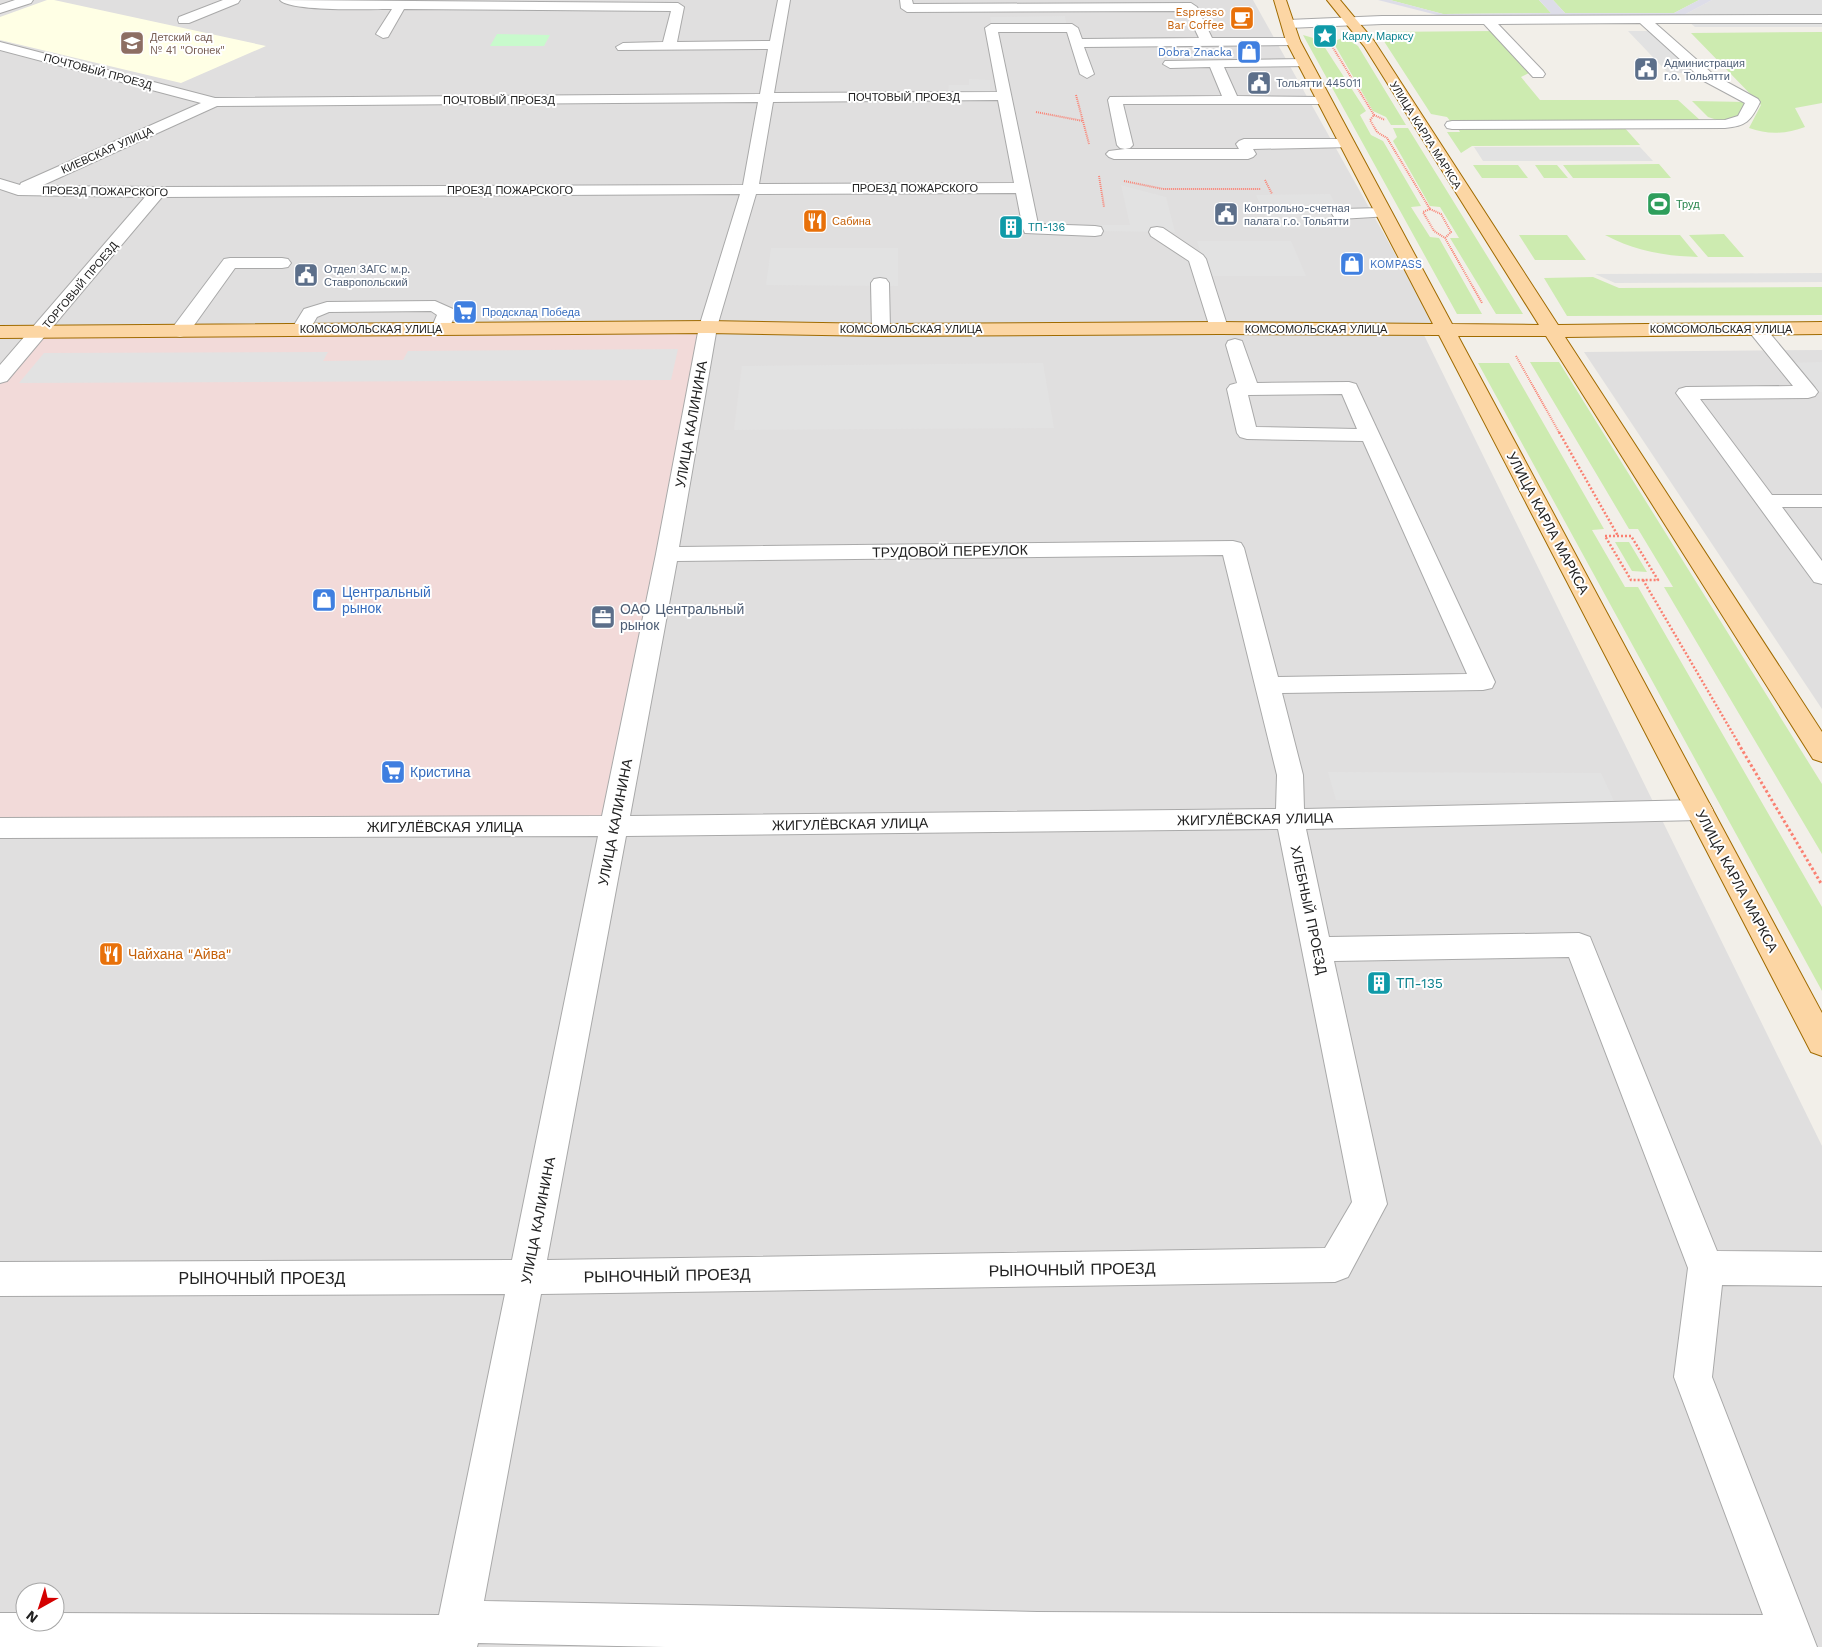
<svg xmlns="http://www.w3.org/2000/svg" width="1822" height="1647" viewBox="0 0 1822 1647" font-family="'Work Sans',sans-serif">
	<rect width="100%" height="100%" fill="#f2efe9"/>
	<path fill="#e0dfdf" fill-rule="evenodd" d="M0,0H1253L1437,329L1423,333L1822,1146V1647H0V838L621,836L714,330L0,331ZM25,1592H55V1622H25Z
		M0,337L23,338L0,364Z
		M1822,350V709L1584,352Z"/>
	<path fill="#f2dad9" d="M700,331L605,818L0,820V382L40,336Z"/>
	<path fill="#ffffe5" d="M47,0H54L266,46L181,83L0,40V17Z"/>
	<path fill="#cdebb0" d="M1390,0H1539L1551,13L1443,14Z
		M1553,0H1699L1674,13H1565Z
		M1494,31L1529,73L1521,77L1540,100H1678L1701,121L1451,122L1447,117L1431,114L1378,32Z
		M1822,32V103L1795,108L1805,127C1786,134 1768,135 1749,128L1761,105L1691,33Z
		M1303,35L1320,40L1366,111L1360,115L1371,135L1383,141L1421,206L1411,207L1430,237L1439,238L1482,314H1457Z
		M1344,37L1358,46L1406,125H1391L1386,117L1373,111L1333,42Z
		M1692,101L1747,102L1739,117L1730,121L1717,120L1708,117Z
		M1623,126L1640,145L1472,146L1461,153L1447,132H1460L1457,127Z
		M1393,128H1408L1523,314H1496L1450,238H1459L1440,207L1430,206L1393,141L1397,137Z
		M1659,164L1671,178H1573L1563,165Z
		M1473,165H1518L1528,178H1482Z
		M1535,165H1557L1568,178H1544Z
		M1724,234L1744,257H1708L1689,235Z
		M1519,235H1567L1586,260H1535Z
		M1605,235H1680L1698,257C1664,256 1635,251 1605,235Z
		M1593,277L1619,288L1822,287V315L1567,316L1544,278Z
		M1530,362H1559L1822,784V854L1664,587H1673L1638,529H1629Z
		M1478,363H1509L1604,529L1592,530L1625,587H1638L1822,907V991Z
		M1615,542H1629L1647,572L1632,571Z"/>
	<path fill="#c8facc" d="M497,34L550,35L544,46H490Z"/>
	<path fill="#e2e2e2" d="M1712,0H1822V27H1695L1682,16Z
		M1065,16L1067,27H992L990,17Z
		M1628,31H1657L1699,73H1668Z
		M969,79L990,80V93H948L949,85H969Z
		M1474,147H1640L1653,161H1483Z
		M1121,185L1166,197L1175,232L1095,231L1093,225H1130Z
		M1330,194L1347,228L1271,229L1256,195Z
		M1197,241H1291L1306,276H1208Z
		M771,248H898V286L766,285Z
		M1822,273V282L1615,283L1595,274Z
		M678,349L671,380L19,383L44,353L328,352L323,361L403,360L408,351Z
		M1822,362V392H1808L1783,363Z
		M1043,363L1054,428L734,430L742,366Z
		M1328,772L1601,773L1614,801L1336,800Z"/>
	<path fill="#dddde8" d="M1378,0H1390L1443,14L1551,13L1539,0H1553L1565,13H1674L1699,0H1712L1682,16H1441Z"/>
	<g fill="none" stroke-linecap="round" stroke-linejoin="round">
		<defs>
			<path id="minor" d="M15,0H33L31,3L0,13V5Z
				M223,0H240L238,3L189,23H179L178,20L179,17Z
				M280,0L678,3L684,7L677,42L770,41L778,0H790L774,93L997,92L985,28L991,24H1072L1078,28L1082,39L1199,38L1186,11L907,12L901,8L900,0H912L913,4L1191,3L1197,7L1212,38H1298L1300,41L1293,45L1084,47L1094,74L1087,78L1080,74L1067,32H998L1038,224L1095,226L1101,227L1103,231L1101,235L1095,236L1025,233L1023,229L1016,193L756,194L717,327L679,547L1233,541L1241,543L1244,548L1278,677L1467,674L1363,441L1247,439L1240,437L1237,433L1227,389L1230,385L1237,383L1226,345L1228,341L1235,339L1242,341L1257,383L1349,382L1356,384L1495,682L1492,688L1483,690L1282,693L1303,775L1304,809L1699,800L1709,803L1713,810L1709,817L1699,820L1306,829L1329,937L1579,933L1590,937L1717,1251L1822,1252V1286L1722,1285L1712,1377L1817,1647H665L478,1643L477,1647H0V1613H25V1622H55V1613L439,1615L505,1294L0,1296V1262L512,1260L598,836L0,838V818L602,816L656,554L699,327L740,194L162,197L7,381L0,383V365L145,197L18,195L0,189V179L20,185L21,183L201,103L0,50V42L215,98L760,94L768,49L618,50L616,47L623,43L663,42L671,11L404,9L388,37L383,38L376,34L392,9C373,9 290,12 280,0ZM998,100L1014,183L759,184L773,102ZM758,102L743,185L158,187L41,186L217,106ZM1342,394L1357,429L1256,427L1248,395ZM1223,555L1277,775L1276,809L630,816L677,561ZM1278,829L1352,1202L1325,1248L547,1260L626,836ZM1569,957L1688,1268L1674,1377L1763,1615L1037,1612L484,1601L541,1294L1335,1282L1348,1277L1387,1204L1334,961Z
				M1822,15V23H1655L1714,75L1758,99L1760,102C1751,121 1746,126 1725,128L1452,129L1447,128L1445,125L1447,122L1452,121L1725,120L1738,116L1745,103L1704,81L1640,23L1498,24L1543,71L1545,74L1543,77H1533L1484,24H1382L1288,28L1282,24L1288,20L1382,16Z
				M1304,59L1311,63L1309,66L1224,67L1237,96L1324,97L1329,98L1331,101L1329,104H1123L1133,145L1130,148L1125,149H1239L1236,144L1239,141L1244,139H1347L1352,141L1355,144L1352,147L1253,149L1256,154L1253,157L1248,159H1114L1109,157L1106,154L1109,151L1125,149L1120,148L1117,145L1108,100L1110,97L1222,96L1210,67L1170,68L1163,64L1165,61Z
				M1384,208L1390,210L1392,213L1390,216L1340,219L1334,217L1332,214L1334,211L1340,209Z
				M1157,227L1163,228L1203,255L1206,259L1228,328L1226,332L1219,334L1212,332L1210,328L1189,261L1151,236L1149,232L1151,228Z
				M230,258H282L288,259L291,263L288,267L282,268H235L187,335L180,337L173,335L171,331L173,327L224,259Z
				M880,278L886,279L889,283L890,330L888,334L881,336L874,334L872,330L871,283L874,279Z
				M435,301L453,309L456,313L447,333L440,335L433,333L431,329L437,315L431,311L329,312L317,317L307,334L300,336L293,334L291,330L304,309L327,302Z
				M1756,323L1763,325L1815,388L1818,392L1815,396L1808,398L1700,399L1772,495H1822V507H1782L1822,561V584L1814,582L1676,393L1679,389L1686,387L1793,386L1747,329L1749,325Z"/>
			<path id="major" d="M1274,0H1286L1300,41L1452,324L1539,325L1364,46L1327,0H1340L1374,41L1558,325L1822,322V334L1565,337L1822,732V762L1813,759L1546,336H1458L1822,1013V1056L1811,1052L1439,335L1219,334L881,336L708,333L0,338V326L708,321L881,324L1219,322L1433,324L1286,41Z"/>
		</defs>
		<use href="#minor" stroke="#a9a9a9" stroke-width="2"/>
		<use href="#major" stroke="#a06b00" stroke-width="2"/>
		<path stroke="#fa8072" stroke-width="2" stroke-dasharray="1 1" stroke-linecap="butt" d="M1332,46L1374,115L1370,120L1377,132L1387,138L1430,209L1423,212L1434,231L1445,238L1482,303
			M1076,95L1089,144
			M1036,112L1083,121
			M1374,115L1385,120
			M1099,176L1104,207
			M1265,180L1272,194
			M1124,181L1163,189H1261
			M1430,209L1441,214L1451,232L1445,238
			M1516,356L1560,434"/>
		<path stroke="#fa8072" stroke-width="2.5" stroke-dasharray="2 2" stroke-linecap="butt" d="M1559,432L1618,536
			M1605,536H1631L1658,580H1631Z
			M1643,580L1739,744"/>
		<path stroke="#fa8072" stroke-width="3" stroke-dasharray="2.5 2.5" stroke-linecap="butt" d="M1738,743L1822,885"/>
		<use href="#minor" fill="#fff" fill-rule="evenodd"/>
		<use href="#major" fill="#fcd6a4" fill-rule="evenodd"/>
	</g>
	<defs>
		<symbol id="cafe-square" viewBox="-11 -11 22 22"><rect x="-9" y="-9" width="18" height="18" rx="4" fill="#e8710a" stroke="#fff"/><path d="M-5.5-4.5H6V0H3Q3 3.5 0 3.5H-2.5Q-5.5 3.5-5.5 0ZM3-3.2v2h1.7v-2ZM-6 4.5H4V6H-6Z" fill="#fff"/></symbol>
		<symbol id="sight-square" viewBox="-11 -11 22 22"><rect x="-9" y="-9" width="18" height="18" rx="4" fill="#0f9aa8" stroke="#fff"/><path d="M0-6L1.8-2.2L6-1.7L2.9 1.2L3.7 5.4L0 3.3L-3.7 5.4L-2.9 1.2L-6-1.7L-1.8-2.2Z" fill="#fff"/></symbol>
		<symbol id="school-square" viewBox="-11 -11 22 22"><rect x="-9" y="-9" width="18" height="18" rx="4" fill="#8d6e63" stroke="#fff"/><path d="M0-5L7-2L0 1L-7-2ZM-4 1L0 2.5L4 1V4Q0 6-4 4Z" fill="#fff"/></symbol>
		<symbol id="shop-square" viewBox="-11 -11 22 22"><rect x="-9" y="-9" width="18" height="18" rx="4" fill="#3f7fe0" stroke="#fff"/><path d="M-5-2.5h2.3a2.7 3.5 0 0 1 5.4 0H5L5.5 6h-11ZM-1.5-2.5h3a1.5 2.3 0 0 0-3 0Z" fill="#fff"/></symbol>
		<symbol id="civic-square" viewBox="-11 -11 22 22"><rect x="-9" y="-9" width="18" height="18" rx="4" fill="#5c6f8a" stroke="#fff"/><path d="M-.6-6.5H3V-4.5H.6V-3L4-1V1h2V6H-6V1h2V-1L-.6-3ZM-1.2 2.5V6h2.4V2.5Z" fill="#fff"/></symbol>
		<symbol id="stadium-square" viewBox="-11 -11 22 22"><rect x="-9" y="-9" width="18" height="18" rx="4" fill="#2e9e5b" stroke="#fff"/><path d="M0-5a6.5 5 0 1 0 0 10a6.5 5 0 1 0 0-10ZM-3.5-1.8h7v3.6h-7Z" fill="#fff"/></symbol>
		<symbol id="restaurant-square" viewBox="-11 -11 22 22"><rect x="-9" y="-9" width="18" height="18" rx="4" fill="#e8710a" stroke="#fff"/><path d="M-5-6h1v4h1v-4h1v4h1v-4h1v5L-1.5 .5V6h-2V.5L-5-1ZM5-6V6H3V1.5H1.5Q1.5-4 5-6Z" fill="#fff"/></symbol>
		<symbol id="building-square" viewBox="-11 -11 22 22"><rect x="-9" y="-9" width="18" height="18" rx="4" fill="#0f9aa8" stroke="#fff"/><path d="M-4-6H4V6H1V3H-1V6H-4ZM-2.5-4.3h1.7v1.8h-1.7ZM.8-4.3h1.7v1.8H.8ZM-2.5-1h1.7V.8h-1.7ZM.8-1h1.7V.8H.8Z" fill="#fff"/></symbol>
		<symbol id="supermarket-square" viewBox="-11 -11 22 22"><rect x="-9" y="-9" width="18" height="18" rx="4" fill="#3f7fe0" stroke="#fff"/><path d="M-6-5.5h2.5l.6 2H6L4.5 2H-2.5L-4.4-4H-6ZM-1.5 3.2a1.3 1.3 0 1 0 .1 0ZM3 3.2a1.3 1.3 0 1 0 .1 0Z" fill="#fff"/></symbol>
		<symbol id="office-square" viewBox="-11 -11 22 22"><rect x="-9" y="-9" width="18" height="18" rx="4" fill="#5c6f8a" stroke="#fff"/><path d="M-6-3h4V-5.5h4V-3h4V5H-6ZM-1-4.5V-3h2v-1.5ZM-6 0V1H6V0Z" fill="#fff"/></symbol>
	</defs>
	<g fill-rule="evenodd">
		<use href="#cafe-square" x="1228" y="4" width="28" height="28"/>
		<use href="#sight-square" x="1311" y="22" width="28" height="28"/>
		<use href="#school-square" x="118" y="29" width="28" height="28"/>
		<use href="#shop-square" x="1235" y="38" width="28" height="28"/>
		<use href="#civic-square" x="1632" y="55" width="28" height="28"/>
		<use href="#civic-square" x="1245" y="69" width="28" height="28"/>
		<use href="#stadium-square" x="1645" y="190" width="28" height="28"/>
		<use href="#civic-square" x="1212" y="200" width="28" height="28"/>
		<use href="#restaurant-square" x="801" y="207" width="28" height="28"/>
		<use href="#building-square" x="997" y="213" width="28" height="28"/>
		<use href="#shop-square" x="1338" y="250" width="28" height="28"/>
		<use href="#civic-square" x="292" y="261" width="28" height="28"/>
		<use href="#supermarket-square" x="451" y="298" width="28" height="28"/>
		<use href="#shop-square" x="310" y="586" width="28" height="28"/>
		<use href="#office-square" x="589" y="603" width="28" height="28"/>
		<use href="#supermarket-square" x="379" y="758" width="28" height="28"/>
		<use href="#restaurant-square" x="97" y="940" width="28" height="28"/>
		<use href="#building-square" x="1365" y="969" width="28" height="28"/>
	</g>
	<g text-anchor="middle" stroke-width="4" stroke-linejoin="round" paint-order="stroke">
		<g font-size="11" fill="#c56008" stroke="#fff" text-anchor="end">
			<text x="1224" y="16">Espresso<tspan x="1224" dy="13">Bar Coffee</tspan></text>
			<text x="832" y="225" text-anchor="start">Сабина</text>
		</g>
		<g font-size="11" fill="#0d838f" stroke="#fff" text-anchor="start">
			<text x="1342" y="40">Карлу Марксу</text>
			<text x="1028" y="231">ТП-136</text>
		</g>
		<g font-size="11" fill="#785e54" stroke="#fff" text-anchor="start">
			<text x="150" y="41">Детский сад<tspan x="150" dy="13">№ 41 "Огонек"</tspan></text>
		</g>
		<g font-size="11" fill="#366cbe" stroke="#fff" text-anchor="start">
			<text x="1232" y="56" text-anchor="end">Dobra Znacka</text>
			<text x="1370" y="268">KOMPASS</text>
			<text x="482" y="316">Продсклад Победа</text>
		</g>
		<g font-size="11" fill="#4e5e75" stroke="#fff" text-anchor="start">
			<text x="1664" y="67">Администрация<tspan x="1664" dy="13">г.о. Тольятти</tspan></text>
			<text x="1276" y="87">Тольятти 445011</text>
			<text x="1244" y="212">Контрольно-счетная<tspan x="1244" dy="13">палата г.о. Тольятти</tspan></text>
			<text x="324" y="273">Отдел ЗАГС м.р.<tspan x="324" dy="13">Ставропольский</tspan></text>
		</g>
		<g font-size="11" fill="#222" stroke="#fff">
			<text transform="translate(98 71) rotate(15)" y="4">ПОЧТОВЫЙ ПРОЕЗД</text>
			<text x="904" y="101">ПОЧТОВЫЙ ПРОЕЗД</text>
			<text x="499" y="104">ПОЧТОВЫЙ ПРОЕЗД</text>
			<text transform="translate(1426 135) rotate(58)" y="4">УЛИЦА КАРЛА МАРКСА</text>
			<text transform="translate(107 150) rotate(-24)" y="4">КИЕВСКАЯ УЛИЦА</text>
			<text x="915" y="192">ПРОЕЗД ПОЖАРСКОГО</text>
			<text x="510" y="194">ПРОЕЗД ПОЖАРСКОГО</text>
			<text transform="translate(105 191) rotate(1)" y="4">ПРОЕЗД ПОЖАРСКОГО</text>
			<text transform="translate(80 285) rotate(-50)" y="4">ТОРГОВЫЙ ПРОЕЗД</text>
			<text x="371" y="333">КОМСОМОЛЬСКАЯ УЛИЦА</text>
			<text x="911" y="333">КОМСОМОЛЬСКАЯ УЛИЦА</text>
			<text x="1316" y="333">КОМСОМОЛЬСКАЯ УЛИЦА</text>
			<text x="1721" y="333">КОМСОМОЛЬСКАЯ УЛИЦА</text>
		</g>
		<g font-size="11" fill="#27864d" stroke="#fff" text-anchor="start">
			<text x="1676" y="208">Труд</text>
		</g>
		<g font-size="14" fill="#222" stroke="#fff">
			<text transform="translate(691 424) rotate(-80)" y="5">УЛИЦА КАЛИНИНА</text>
			<text transform="translate(1548 523) rotate(62)" y="5">УЛИЦА КАРЛА МАРКСА</text>
			<text transform="translate(950 551) rotate(-1)" y="5">ТРУДОВОЙ ПЕРЕУЛОК</text>
			<text transform="translate(1255 819) rotate(-1)" y="5">ЖИГУЛЁВСКАЯ УЛИЦА</text>
			<text transform="translate(615 822) rotate(-79)" y="5">УЛИЦА КАЛИНИНА</text>
			<text transform="translate(850 824) rotate(-1)" y="5">ЖИГУЛЁВСКАЯ УЛИЦА</text>
			<text x="445" y="832">ЖИГУЛЁВСКАЯ УЛИЦА</text>
			<text transform="translate(1737 881) rotate(62)" y="5">УЛИЦА КАРЛА МАРКСА</text>
			<text transform="translate(1309 910) rotate(78)" y="5">ХЛЕБНЫЙ ПРОЕЗД</text>
			<text transform="translate(538 1220) rotate(-79)" y="5">УЛИЦА КАЛИНИНА</text>
		</g>
		<g font-size="14" fill="#366cbe" stroke="#fff" text-anchor="start">
			<text x="342" y="597">Центральный<tspan x="342" dy="16">рынок</tspan></text>
			<text x="410" y="777">Кристина</text>
		</g>
		<g font-size="14" fill="#4e5e75" stroke="#fff" text-anchor="start">
			<text x="620" y="614">ОАО Центральный<tspan x="620" dy="16">рынок</tspan></text>
		</g>
		<g font-size="14" fill="#c56008" stroke="#fff" text-anchor="start">
			<text x="128" y="959">Чайхана "Айва"</text>
		</g>
		<g font-size="14" fill="#0d838f" stroke="#fff" text-anchor="start">
			<text x="1396" y="988">ТП-135</text>
		</g>
		<g font-size="16" fill="#222" stroke="#fff">
			<text transform="translate(1072 1269) rotate(-1)" y="6">РЫНОЧНЫЙ ПРОЕЗД</text>
			<text transform="translate(667 1275) rotate(-1)" y="6">РЫНОЧНЫЙ ПРОЕЗД</text>
			<text x="262" y="1284">РЫНОЧНЫЙ ПРОЕЗД</text>
		</g>
	</g>
	<g transform="translate(40 1607) rotate(219)"><circle r="24" fill="#ffffff" stroke="#a7a7a7"/>
	<path d="M0-4L9 19L0 12L-9 19Z" fill="#d40000"/>
	<text y="-8" font-size="14" font-weight="bold" text-anchor="middle" fill="#222222">N</text>
	</g>
</svg>
